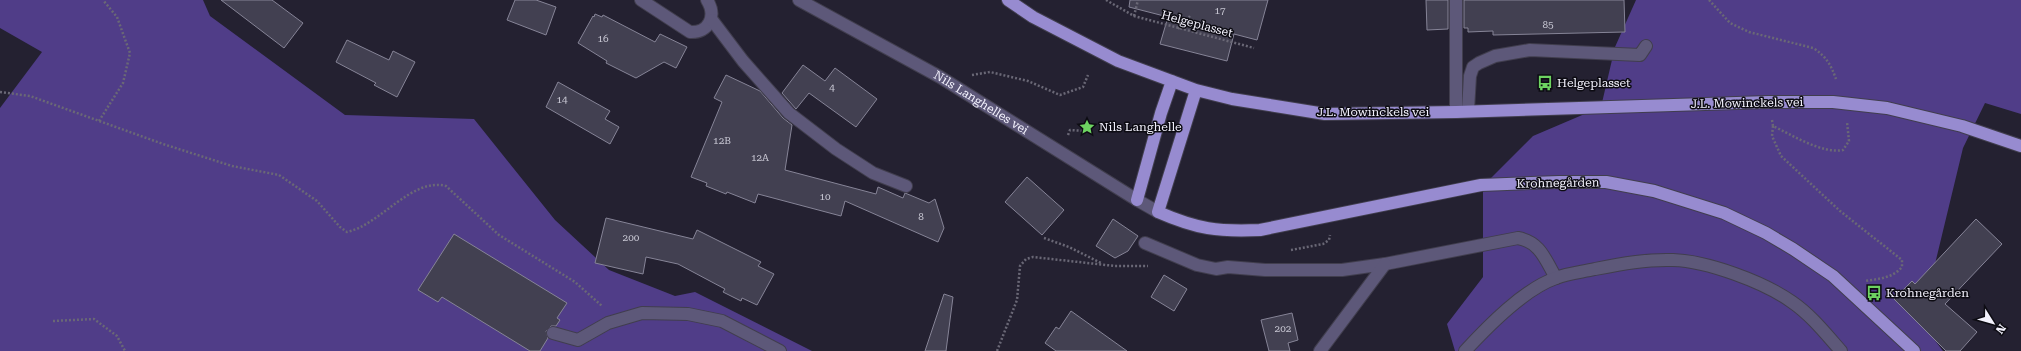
<svg xmlns="http://www.w3.org/2000/svg" width="2021" height="351" viewBox="0 0 2021 351" font-family="'Roboto Serif',serif">
	<rect width="100%" height="100%" fill="#242131"/>
	<path fill="#503d88" d="M0,0H203L210,16L345,115L474,119L555,220L609,270L675,296L695,292L812,351H0V108L42,52L0,28Z
		M1636,0H2021V114L1985,103L1963,148L1921,322L1943,351H1455L1447,324L1483,277V186L1533,136L1601,107L1615,47Z"/>
	<path fill="#424051" stroke="#868497" d="M221,0H272L303,23L284,48Z
		M515,0H536L556,7L546,35L507,20Z
		M1130,0H1268L1257,40L1234,34L1227,61L1160,44L1168,17L1129,7Z
		M1426,0H1448V29L1427,30Z
		M1464,0H1624L1625,32L1493,35V31L1468,32V28H1464Z
		M595,14L602,17L603,15L655,42L660,34L687,47L676,68L664,62L636,78L606,63L607,61L578,43L593,16L594,17Z
		M347,40L389,60L393,51L415,62L397,97L374,85L376,83L336,62Z
		M803,65L825,81L835,68L877,99L856,127L809,93L796,109L782,93Z
		M726,75L760,91L783,118L792,125L785,170L876,194L878,187L903,198L905,193L929,203L935,199L944,228L938,242L845,201L841,216L758,194L755,203L727,192L726,194L706,186L707,183L691,177L722,102L714,98Z
		M558,82L610,111L605,119L619,127L610,144L546,107Z
		M1027,177L1064,210L1042,235L1005,202Z
		M606,218L693,239L697,230L761,262L758,266L774,274L757,305L742,298L741,301L723,292L725,289L678,264L646,257L643,274L595,263Z
		M1113,219L1138,236L1128,251L1115,258L1096,246Z
		M1976,219L2002,244L1945,304L1977,332L1960,351H1946L1894,299L1912,281L1915,284Z
		M454,234L567,303L557,318L560,320L556,326H551L546,331L548,338L540,351H530L442,297L438,302L418,290Z
		M1164,275L1187,289L1174,311L1151,297Z
		M944,294L953,297L946,351H925Z
		M1071,311L1127,351H1056L1045,343L1056,327L1059,329Z
		M1292,313L1298,340L1288,343L1290,351H1269L1261,320Z"/>
	<g fill="none" stroke-linecap="round" stroke-linejoin="round">
		<defs>
			<g id="minor">
				<path d="M641,0L690,32C709,33 717,16 707,0"/>
				<path id="s1" d="M799,0L940,77L1137,200L1158,212"/>
				<path d="M712,20L743,61L789,113L836,149L873,173L906,186"/>
				<path d="M1468,110L1470,76L1473,67L1479,63L1495,56L1530,50L1640,55L1646,46"/>
				<path d="M1456,112V0"/>
				<path d="M1145,243L1197,265L1216,269L1228,267L1265,270H1342L1385,264L1518,238C1540,242 1545,259 1556,278"/>
				<path d="M553,333L578,340L608,323L642,313L688,314L722,321L780,351"/>
				<path d="M1320,351L1385,264"/>
				<path d="M1465,351C1488,326 1524,289 1556,278C1568,273 1582,272 1595,269C1621,264 1647,259 1673,260C1707,261 1764,282 1792,302C1811,315 1826,334 1841,351"/>
			</g>
			<path id="major" d="M1008,0L1033,17L1118,61L1196,90L1232,99L1325,114L1456,112L1768,102H1833L1887,108L1962,126L2021,146
				M1196,90L1158,212C1197,229 1218,232 1260,230L1481,185L1559,182H1606L1654,191L1724,213L1766,233L1793,249L1833,276L1914,351
				M1137,200L1161,113L1172,81"/>
		</defs>
		<use href="#minor" stroke="#413e4e" stroke-width="14"/>
		<use href="#major" stroke="#413e4e" stroke-width="14"/>
		<path stroke="#6a6876" stroke-width="2.5" stroke-dasharray="2 2" stroke-linecap="butt" d="M1106,0L1134,16L1254,48
			M1709,0L1730,23L1749,32L1813,48C1826,56 1831,65 1836,79
			M1134,16L1138,0
			M1178,29L1190,16
			M972,75L990,72L1028,81L1060,95L1083,87L1088,75
			M0,92L30,96L163,144L232,166L279,175L317,201L340,227L347,232C380,225 412,177 446,186L499,235L575,282L602,306
			M1772,120L1773,126C1792,135 1822,154 1843,150L1849,141L1847,122
			M99,121L123,83L130,53L117,17L103,0
			M1773,126L1772,136L1781,156L1840,211L1902,260V267C1893,278 1878,279 1865,281
			M1068,135L1070,130L1087,131
			M1044,238L1069,247L1101,263
			M1291,250L1323,244L1329,240L1330,235
			M53,321L94,319L117,336L125,351
			M997,351L1017,300L1020,266L1026,259L1033,257L1115,266H1148"/>
		<use href="#minor" stroke="#5d5879" stroke-width="12"/>
		<use href="#major" stroke="#978bd0" stroke-width="12"/>
	</g>
	<defs>
		<symbol id="bus-bare" viewBox="-9 -9 18 18"><path d="M-5-6H5V4H4V6H2V4H-2V6H-4V4H-5ZM-3.5-4V0h7V-4ZM-3.5 1.2v1.5H-2V1.2ZM2 1.2v1.5H3.5V1.2Z" fill="#6dd361" stroke="#0d0c13" stroke-width="2.5" paint-order="stroke"/></symbol>
		<symbol id="sight-bare" viewBox="-9 -9 18 18"><path d="M0-6L1.8-2.2L6-1.7L2.9 1.2L3.7 5.4L0 3.3L-3.7 5.4L-2.9 1.2L-6-1.7L-1.8-2.2Z" fill="#6dd361" stroke="#0d0c13" stroke-width="2.5" paint-order="stroke"/></symbol>
	</defs>
	<g fill-rule="evenodd">
		<use href="#bus-bare" x="1534" y="72" width="22" height="22"/>
		<use href="#sight-bare" x="1076" y="116" width="22" height="22"/>
		<use href="#bus-bare" x="1863" y="282" width="22" height="22"/>
	</g>
	<g text-anchor="middle" stroke-width="3" stroke-linejoin="round" paint-order="stroke">
		<g font-size="10" fill="#c7c6d2">
			<text x="1220" y="14">17</text>
			<text x="1548" y="28">85</text>
			<text x="603" y="42">16</text>
			<text x="832" y="91">4</text>
			<text x="562" y="103">14</text>
			<text x="722" y="144">12B</text>
			<text x="760" y="161">12A</text>
			<text x="825" y="200">10</text>
			<text x="921" y="220">8</text>
			<text x="631" y="241">200</text>
			<text x="1283" y="332">202</text>
		</g>
		<g font-size="12" fill="#f3f2fd" stroke="#0d0c13">
			<text transform="translate(1197 24) rotate(15)" y="4">Helgeplasset</text>
			<text dy="4" stroke="none"><textPath href="#s1" startOffset="209">Nils Langhelles vei</textPath></text>
			<text transform="translate(1747 103) rotate(-1)" y="4">J.L. Mowinckels vei</text>
			<text x="1373" y="116">J.L. Mowinckels vei</text>
			<text transform="translate(1558 183) rotate(-1)" y="4">Krohnegården</text>
		</g>
		<g font-size="12" fill="#f3f2fd" stroke="#0d0c13" text-anchor="start">
			<text x="1557" y="87">Helgeplasset</text>
			<text x="1099" y="131">Nils Langhelle</text>
			<text x="1886" y="297">Krohnegården</text>
		</g>
	</g>
	<g transform="translate(1993 323) rotate(127)" stroke="#0d0c13" stroke-width="3" paint-order="stroke">
	<path d="M0-3L7 15L0 10L-7 15Z" fill="#f3f2fd"/>
	<text y="-6" font-size="11" font-weight="bold" text-anchor="middle" fill="#f3f2fd">N</text>
	</g>
</svg>
